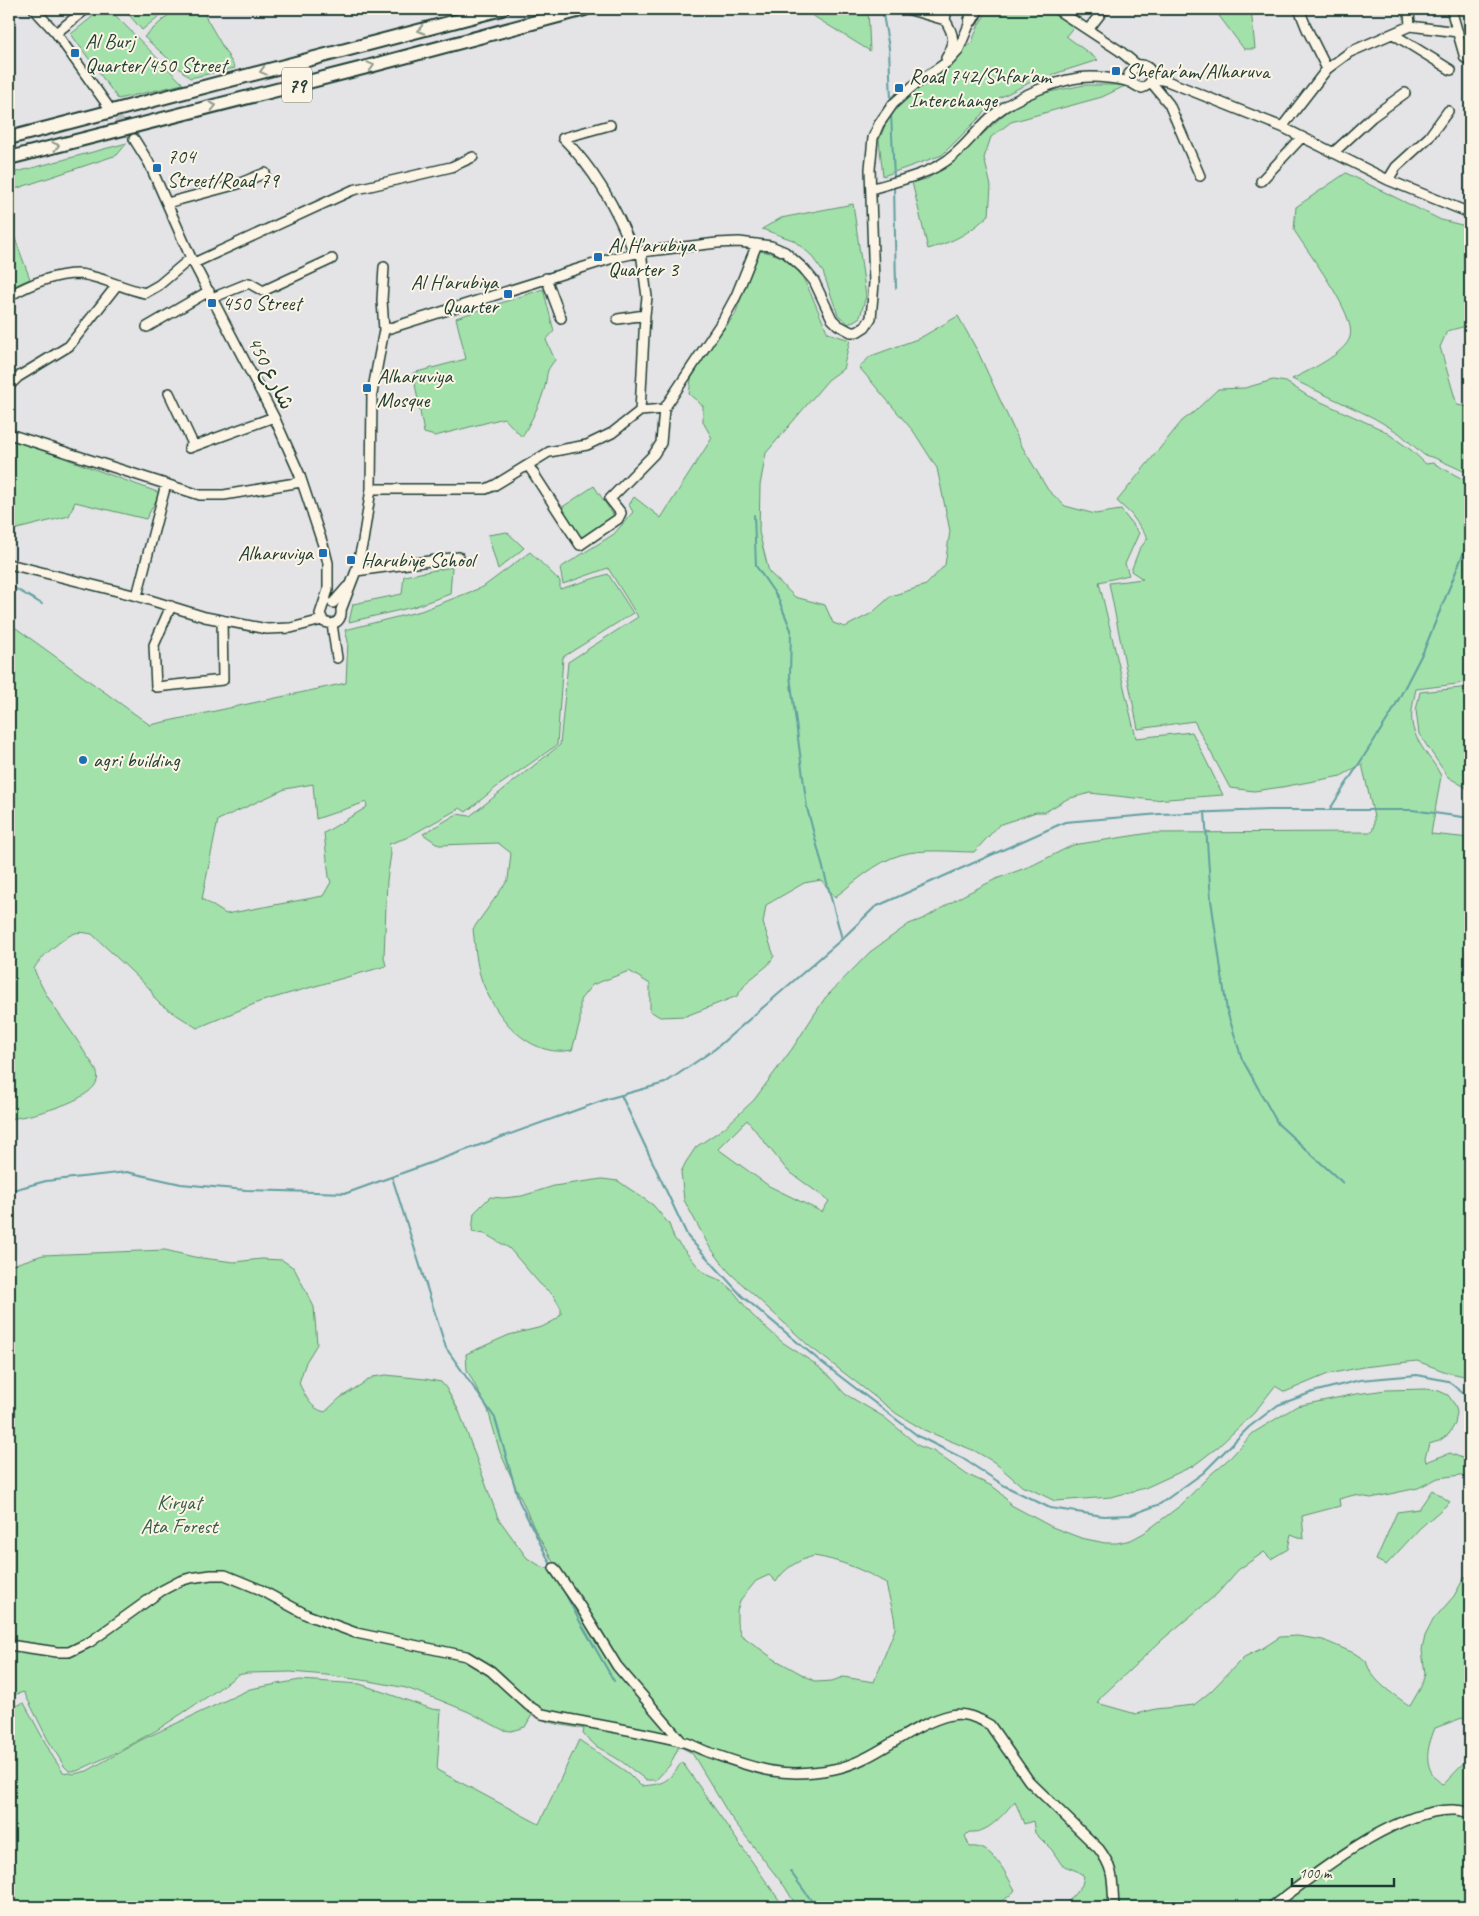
<svg xmlns="http://www.w3.org/2000/svg" width="1479" height="1916" viewBox="0 0 1479 1916" font-family="Caveat,'Playpen Sans Arabic',sans-serif">
	<rect width="100%" height="100%" fill="#e4e3e6"/>
	<filter id="ink" filterUnits="userSpaceOnUse"><feTurbulence type="fractalNoise" baseFrequency=".02" numOctaves="2"/><feDisplacementMap in="SourceGraphic" scale="10" xChannelSelector="R" yChannelSelector="G"/><feConvolveMatrix kernelMatrix="1 2 1 2 8 2 1 2 1" color-interpolation-filters="sRGB"/></filter>
	<g filter="url(#ink)">
		<path fill="#a2e2aa" stroke="#60906f" fill-rule="evenodd" d="M102,9H109L183,84L118,99L71,34Z
			M124,9H162L165,11L142,30Z
			M175,9H201L235,68L190,78L144,37Z
			M802,9H868L870,51Z
			M989,9H1088L1066,36L1098,60L1035,80L999,98L942,155L883,176L879,140L889,116L908,92L953,59L972,42L979,24Z
			M1214,9H1251L1255,49H1244Z
			M1084,85H1127L1102,97L1011,122L991,137L984,158L991,186L989,215C968,234 955,241 928,249L912,182L927,179L951,163L1010,109L1040,94Z
			M127,143L117,155L9,191V174Z
			M1346,173L1441,220L1470,227V325L1447,331L1440,347L1457,405L1470,407V474L1435,458L1424,455L1399,433L1374,418L1292,379C1308,371 1345,354 1350,337C1357,315 1306,250 1294,230L1296,207Z
			M853,204L866,296L860,317L849,324L838,315L823,272L810,254L793,240L762,229L781,218Z
			M9,222L30,279L9,288Z
			M757,251C769,251 785,257 794,266C807,279 819,315 828,333L850,340L843,369L828,380L766,453L760,485L759,532L769,572L795,597L825,605L833,623L845,627L872,613L891,596L926,585L945,565L950,531L937,468L914,432L859,367L871,356L920,338L958,316L978,352L1020,443L1048,490L1065,506L1095,514L1121,510L1139,533L1125,564L1129,575L1099,582L1136,738L1192,732L1223,795L1153,800L1090,793L1067,799L1045,812H1036L999,825L974,852C950,852 924,848 900,855C876,862 855,882 835,897L821,880L804,883L766,905L763,923L774,956L768,965L747,982L737,996L686,1016L660,1017L650,1011V984L629,971L592,985L580,1000V1022L572,1050C529,1059 494,1016 481,978C476,963 475,945 473,929L508,880L511,853L498,843L439,845L423,834L457,814L470,816L560,745L568,662L638,617L608,568L563,584L560,568L614,534L633,512L629,505L634,497L661,518L712,438L703,422V406L689,394L691,379L712,344L735,315Z
			M543,289L554,331L546,340L555,360C545,372 548,372 545,386C541,403 531,421 522,437L504,418L435,436L424,433L413,373L466,359L456,318Z
			M1273,380L1286,382L1308,396L1383,430L1411,450L1426,464L1433,463L1470,483V680L1457,684L1416,689C1409,720 1409,729 1428,756C1433,762 1437,768 1441,776L1431,834L1470,838V1377L1449,1373L1417,1361L1363,1367L1328,1374L1285,1392L1275,1386L1254,1413L1218,1447L1193,1466L1145,1488L1111,1497L1055,1501L1028,1488L1023,1487L994,1462L975,1451L924,1430L897,1414L808,1345L729,1272L709,1246L684,1200L681,1172L686,1162L696,1147L724,1128L754,1100L792,1049L825,998L870,952L909,924L925,918L964,895L996,879L1033,865L1073,845L1150,833L1372,832L1374,825V817L1362,764L1341,776L1282,787L1254,791L1230,788L1194,721L1138,729L1109,583L1143,579L1131,571L1139,550L1148,538L1131,514L1117,501L1182,421L1194,412L1218,389L1245,388ZM747,1120L787,1170L829,1201L822,1212L769,1186L718,1149Z
			M9,438L160,493L146,519L75,502L69,516L9,531Z
			M594,486L614,516L581,538L561,508Z
			M507,532L524,548L498,569L488,535Z
			M530,552L560,581V589L608,574L633,613L563,657L557,745L498,786L466,812L460,808L406,838L389,844L391,854L387,880L384,957L386,966L259,1002L197,1028L160,1004L155,999L150,989L92,934C86,933 79,931 73,934C63,938 38,959 34,969C45,1000 69,1025 85,1053C89,1059 95,1066 97,1073C105,1100 26,1117 9,1119V623L150,725L346,683L348,641L345,630L421,611L483,587ZM313,784L316,819L366,802L367,807L324,833L329,877L331,882L323,896L226,914L202,899L218,820L285,789Z
			M452,567L450,594L413,607L349,622L353,604L402,594L404,576Z
			M1470,685V790L1448,777L1419,734L1416,710L1420,692L1461,688Z
			M602,1179L618,1181L653,1205L669,1224L674,1238L701,1270L708,1275L722,1281L734,1292L752,1315L782,1342L811,1361L827,1374L845,1394L884,1417L919,1446L933,1451L966,1474L992,1486L1000,1492L1011,1505L1052,1527L1081,1538L1105,1543H1117L1131,1540L1144,1533L1181,1505L1210,1475L1231,1457L1253,1433L1297,1406L1356,1394L1386,1390L1426,1389L1439,1391L1448,1395L1455,1405L1457,1412L1455,1424L1449,1434L1439,1441L1429,1444L1425,1457L1426,1462L1450,1453L1469,1461L1468,1474L1438,1478L1418,1488L1371,1498L1354,1495L1339,1499L1340,1506L1302,1516L1304,1539L1291,1534L1288,1549L1271,1559L1264,1552L1238,1570L1217,1594L1163,1639L1101,1697L1097,1703L1136,1714L1156,1709L1194,1705L1210,1692L1244,1657L1263,1648L1280,1637L1297,1636L1323,1640L1354,1653L1366,1661C1372,1682 1393,1694 1410,1706L1421,1687L1425,1674L1422,1650L1425,1636L1433,1620L1454,1596L1464,1578L1470,1575V1715L1435,1728C1426,1750 1422,1769 1443,1785L1470,1757V1907H1064L1082,1885L1084,1876L1077,1871L1062,1865L1052,1850L1035,1833L1033,1821L1024,1824L1015,1801C1003,1814 989,1834 969,1832L965,1836L970,1847C993,1844 1005,1873 1015,1890C1007,1900 997,1904 985,1907H797L785,1887L730,1816L692,1753L679,1746L670,1765L656,1780H646L621,1761L596,1746L583,1734L584,1729C568,1725 544,1725 533,1713L525,1727L511,1731L503,1730L469,1712L437,1699L406,1688L375,1682L326,1675L291,1672L247,1673L238,1675L210,1695L157,1730L111,1755L77,1771H69L64,1766L47,1738L24,1692L9,1696V1266L43,1255L165,1250L194,1257L234,1262L262,1259L282,1260L294,1268L314,1307L317,1344L306,1362L299,1383C305,1395 310,1409 325,1412L340,1398L373,1377L386,1375L425,1379L441,1382L446,1388L459,1411L498,1518L527,1558L542,1567L557,1569L536,1532L500,1452L488,1410L467,1370L466,1354L509,1335L542,1327L557,1319L561,1314V1308L553,1295L540,1284L509,1248L485,1234L472,1232L474,1213L490,1197L503,1198L522,1196L554,1186ZM814,1556C839,1560 864,1570 886,1583C888,1597 896,1616 895,1629L874,1682L843,1677L832,1681L816,1682L774,1659L741,1635L737,1623V1610L741,1599L756,1581L769,1575L776,1582C784,1568 799,1560 814,1556Z
			M1432,1490L1450,1502L1420,1528L1386,1565L1376,1560L1397,1512L1419,1509Z
			M300,1680L360,1684L432,1709L441,1710L437,1770L539,1824L579,1740L628,1773L641,1786C666,1784 667,1782 682,1762L784,1907H9V1708L24,1703L53,1757L63,1772L74,1774L87,1771L141,1740L250,1689Z"/>
		<g fill="none" stroke-linecap="round" stroke-linejoin="round">
			<path stroke="#629f9f" stroke-width="2" d="M882,9L889,48L891,101
				M891,113L894,178
				M894,185L896,288
				M754,515L756,566L778,598L791,630L790,676L807,808L842,939
				M9,585L42,604
				M1330,809L1391,714L1424,650L1470,537
				M1205,812L1211,900L1227,1011L1242,1059L1278,1124L1343,1183
				M621,1095L688,1237L742,1296L820,1361L918,1436L962,1458L1005,1486L1050,1508L1103,1516L1131,1515L1160,1504L1203,1473L1249,1427L1278,1405L1313,1392L1360,1380L1417,1375L1448,1381L1470,1399
				M392,1177L446,1348L495,1418L519,1501L552,1567
				M9,1191L46,1181L127,1172L181,1184L246,1190L347,1193L607,1099L665,1083L715,1049L842,939L875,907L1065,822L1160,814L1268,810H1412L1470,818
				M562,1587L579,1620L614,1681
				M790,1871L816,1907"/>
			<path stroke="#bdc2c2" stroke-width="9" stroke-dasharray="9 4.5" stroke-linecap="butt" d="M109,108L134,139"/>
			<defs>
				<path id="minor" d="M34,9L56,33L108,106
					M907,9L945,20
					M1056,9L1120,51L1137,65
					M1299,9L1307,29L1327,69
					M1451,9L1465,58L1470,56
					M1410,26L1458,32
					M1088,30L1104,9
					M56,33L86,9
					M1393,34L1451,70
					M946,58C956,44 954,34 945,20L947,9
					M1152,78L1167,81L1282,127L1388,180L1470,213
					M1151,82L1169,104L1200,176
					M610,125L563,138C595,170 618,211 634,253
					M1282,127L1327,69L1350,52L1410,26L1409,12L1406,9
					M134,139L149,163L191,258L274,417L299,473L325,551L328,563V590L320,614L324,622L332,624C339,622 342,617 341,610L356,571L363,541L371,489L372,394L384,330L613,258L641,252L717,243L739,242L771,246L785,252L804,269L814,281L832,319L838,325L851,332H857L865,327L871,318L874,283L870,169L873,138L879,124L893,104L913,86L950,60L958,51L971,20L969,9
					M1333,153L1372,117L1405,93
					M1388,180L1396,167L1429,137L1448,111
					M1261,181L1302,137
					M871,189C896,181 924,176 946,161C963,150 975,132 990,118C1012,98 1061,77 1091,77C1100,77 1121,79 1129,82C1134,83 1135,87 1142,88C1158,82 1153,63 1137,65L1129,74L1130,82
					M167,203L238,184L265,173
					M194,263L353,190L451,167L473,157
					M384,267L382,300L384,330
					M546,278L561,318
					M9,296C30,284 53,274 78,274C98,275 124,289 145,293L159,285L191,258
					M212,298L249,283L263,291L332,259
					M618,319L645,315L647,297L641,252
					M147,327L209,291
					M9,386L18,377L69,346L117,285
					M169,393L194,446
					M640,411L645,315
					M9,434L200,495H224L301,482
					M189,448L274,417
					M528,465L580,545L618,519L621,513L610,499L654,454L661,443L664,409
					M371,489H486L495,485L549,452L587,445L612,433L640,411L664,409L723,320L736,296L757,244
					M9,564L137,596L205,617L267,629L291,628L322,620
					M356,571L459,557
					M137,596L166,484
					M333,603L347,587
					M171,606L154,645L156,687L223,680L222,620
					M332,624L337,658
					M554,1568L582,1609L617,1666L682,1742
					M9,1645L57,1652H69L90,1642L161,1591L180,1581L190,1578L211,1575H225L259,1589L307,1615L356,1633L466,1656L491,1671L529,1706L542,1714C588,1723 634,1730 680,1741C690,1743 699,1749 708,1752C756,1769 782,1779 834,1769C876,1761 908,1725 951,1715C963,1712 979,1718 990,1725L1029,1781L1099,1849C1115,1870 1112,1882 1114,1907
					M1271,1907C1316,1874 1397,1807 1455,1810C1460,1810 1465,1812 1470,1813"/>
				<path id="highway" d="M971,20L977,9
					M9,138L502,9
					M9,158L363,68L585,9"/>
			</defs>
			<use href="#minor" stroke="#1f3d34" stroke-width="12"/>
			<use href="#highway" stroke="#1f3d34" stroke-width="16"/>
			<use href="#minor" stroke="#fcf5e5" stroke-width="9"/>
			<use href="#highway" stroke="#fcf5e5" stroke-width="12"/>
		</g>
		<defs><path id="oneway-chevron" d="M-2-3.5L2.5 0L-2 3.5" fill="none" stroke-width="1.6" stroke-linecap="round" stroke-linejoin="round" transform="scale(1.25)"/></defs>
		<g stroke="#8e998c">
			<use href="#oneway-chevron" transform="translate(421 30) rotate(165)"/>
			<use href="#oneway-chevron" transform="translate(371 66) rotate(-15)"/>
			<use href="#oneway-chevron" transform="translate(263 71) rotate(165)"/>
			<use href="#oneway-chevron" transform="translate(213 106) rotate(-14)"/>
			<use href="#oneway-chevron" transform="translate(56 146) rotate(-14)"/>
		</g>
	</g>
	<g fill="#1f6fb2" stroke="#fcf5e5" stroke-width="2">
		<rect x="70" y="48" width="10" height="10" rx="2.5"/>
		<rect x="1111" y="66" width="10" height="10" rx="2.5"/>
		<rect x="894" y="83" width="10" height="10" rx="2.5"/>
		<rect x="152" y="163" width="10" height="10" rx="2.5"/>
		<rect x="593" y="252" width="10" height="10" rx="2.5"/>
		<rect x="503" y="289" width="10" height="10" rx="2.5"/>
		<rect x="207" y="298" width="10" height="10" rx="2.5"/>
		<rect x="362" y="383" width="10" height="10" rx="2.5"/>
		<rect x="318" y="548" width="10" height="10" rx="2.5"/>
		<rect x="346" y="555" width="10" height="10" rx="2.5"/>
		<circle cx="83" cy="760" r="5"/>
	</g>
	<g text-anchor="middle" stroke-width="4" stroke-linejoin="round" paint-order="stroke">
		<rect fill="#fcf5e5" stroke="#617469" stroke-width="1" x="282" y="67.5" width="30" height="35" rx="4"/>
		<g font-size="20" font-weight="bold" fill="#1f3d34">
			<text x="297" y="92">79</text>
		</g>
		<g font-size="21" fill="#1f3d34" stroke="#fcf5e5" text-anchor="start">
			<text x="85" y="48">Al Burj<tspan x="85" dy="24">Quarter/450 Street</tspan></text>
			<text x="1126" y="78">Shefar'am/Alharuva</text>
			<text x="909" y="83">Road 742/Shfar'am<tspan x="909" dy="24">Interchange</tspan></text>
			<text x="167" y="163">704<tspan x="167" dy="24">Street/Road 79</tspan></text>
			<text x="608" y="252">Al H'arubiya<tspan x="608" dy="24">Quarter 3</tspan></text>
			<text x="498" y="289" text-anchor="end">Al H'arubiya<tspan x="498" dy="24">Quarter</tspan></text>
			<text x="222" y="310">450 Street</text>
			<text x="377" y="383">Alharuviya<tspan x="377" dy="24">Mosque</tspan></text>
			<text x="313" y="560" text-anchor="end">Alharuviya</text>
			<text x="361" y="567">Harubiye School</text>
			<text x="93" y="767">agri building</text>
		</g>
		<g font-size="21" fill="#1f3d34" stroke="#fcf5e5">
			<text transform="translate(271 373) rotate(63)" y="7">شارع 450</text>
		</g>
		<g font-size="21" fill="#395e4c" stroke="#fcf5e5">
			<text x="179" y="1509">Kiryat<tspan x="179" dy="24">Ata Forest</tspan></text>
		</g>
	</g>
	<rect width="1479" height="1916" fill="none" stroke="#fcf5e5" stroke-width="30"/>
	<rect x="15" y="15" width="1449" height="1886" fill="none" stroke="#1f3d34" stroke-width="2" filter="url(#ink)"/>
	<path d="M1292 1878v8h102v-8" fill="none" stroke="#1f3d34" stroke-width="2.5"/>
	<text x="1299" y="1878" font-size="15" fill="#1f3d34" stroke="#fcf5e5" stroke-width="4" paint-order="stroke">100 m</text>
</svg>
